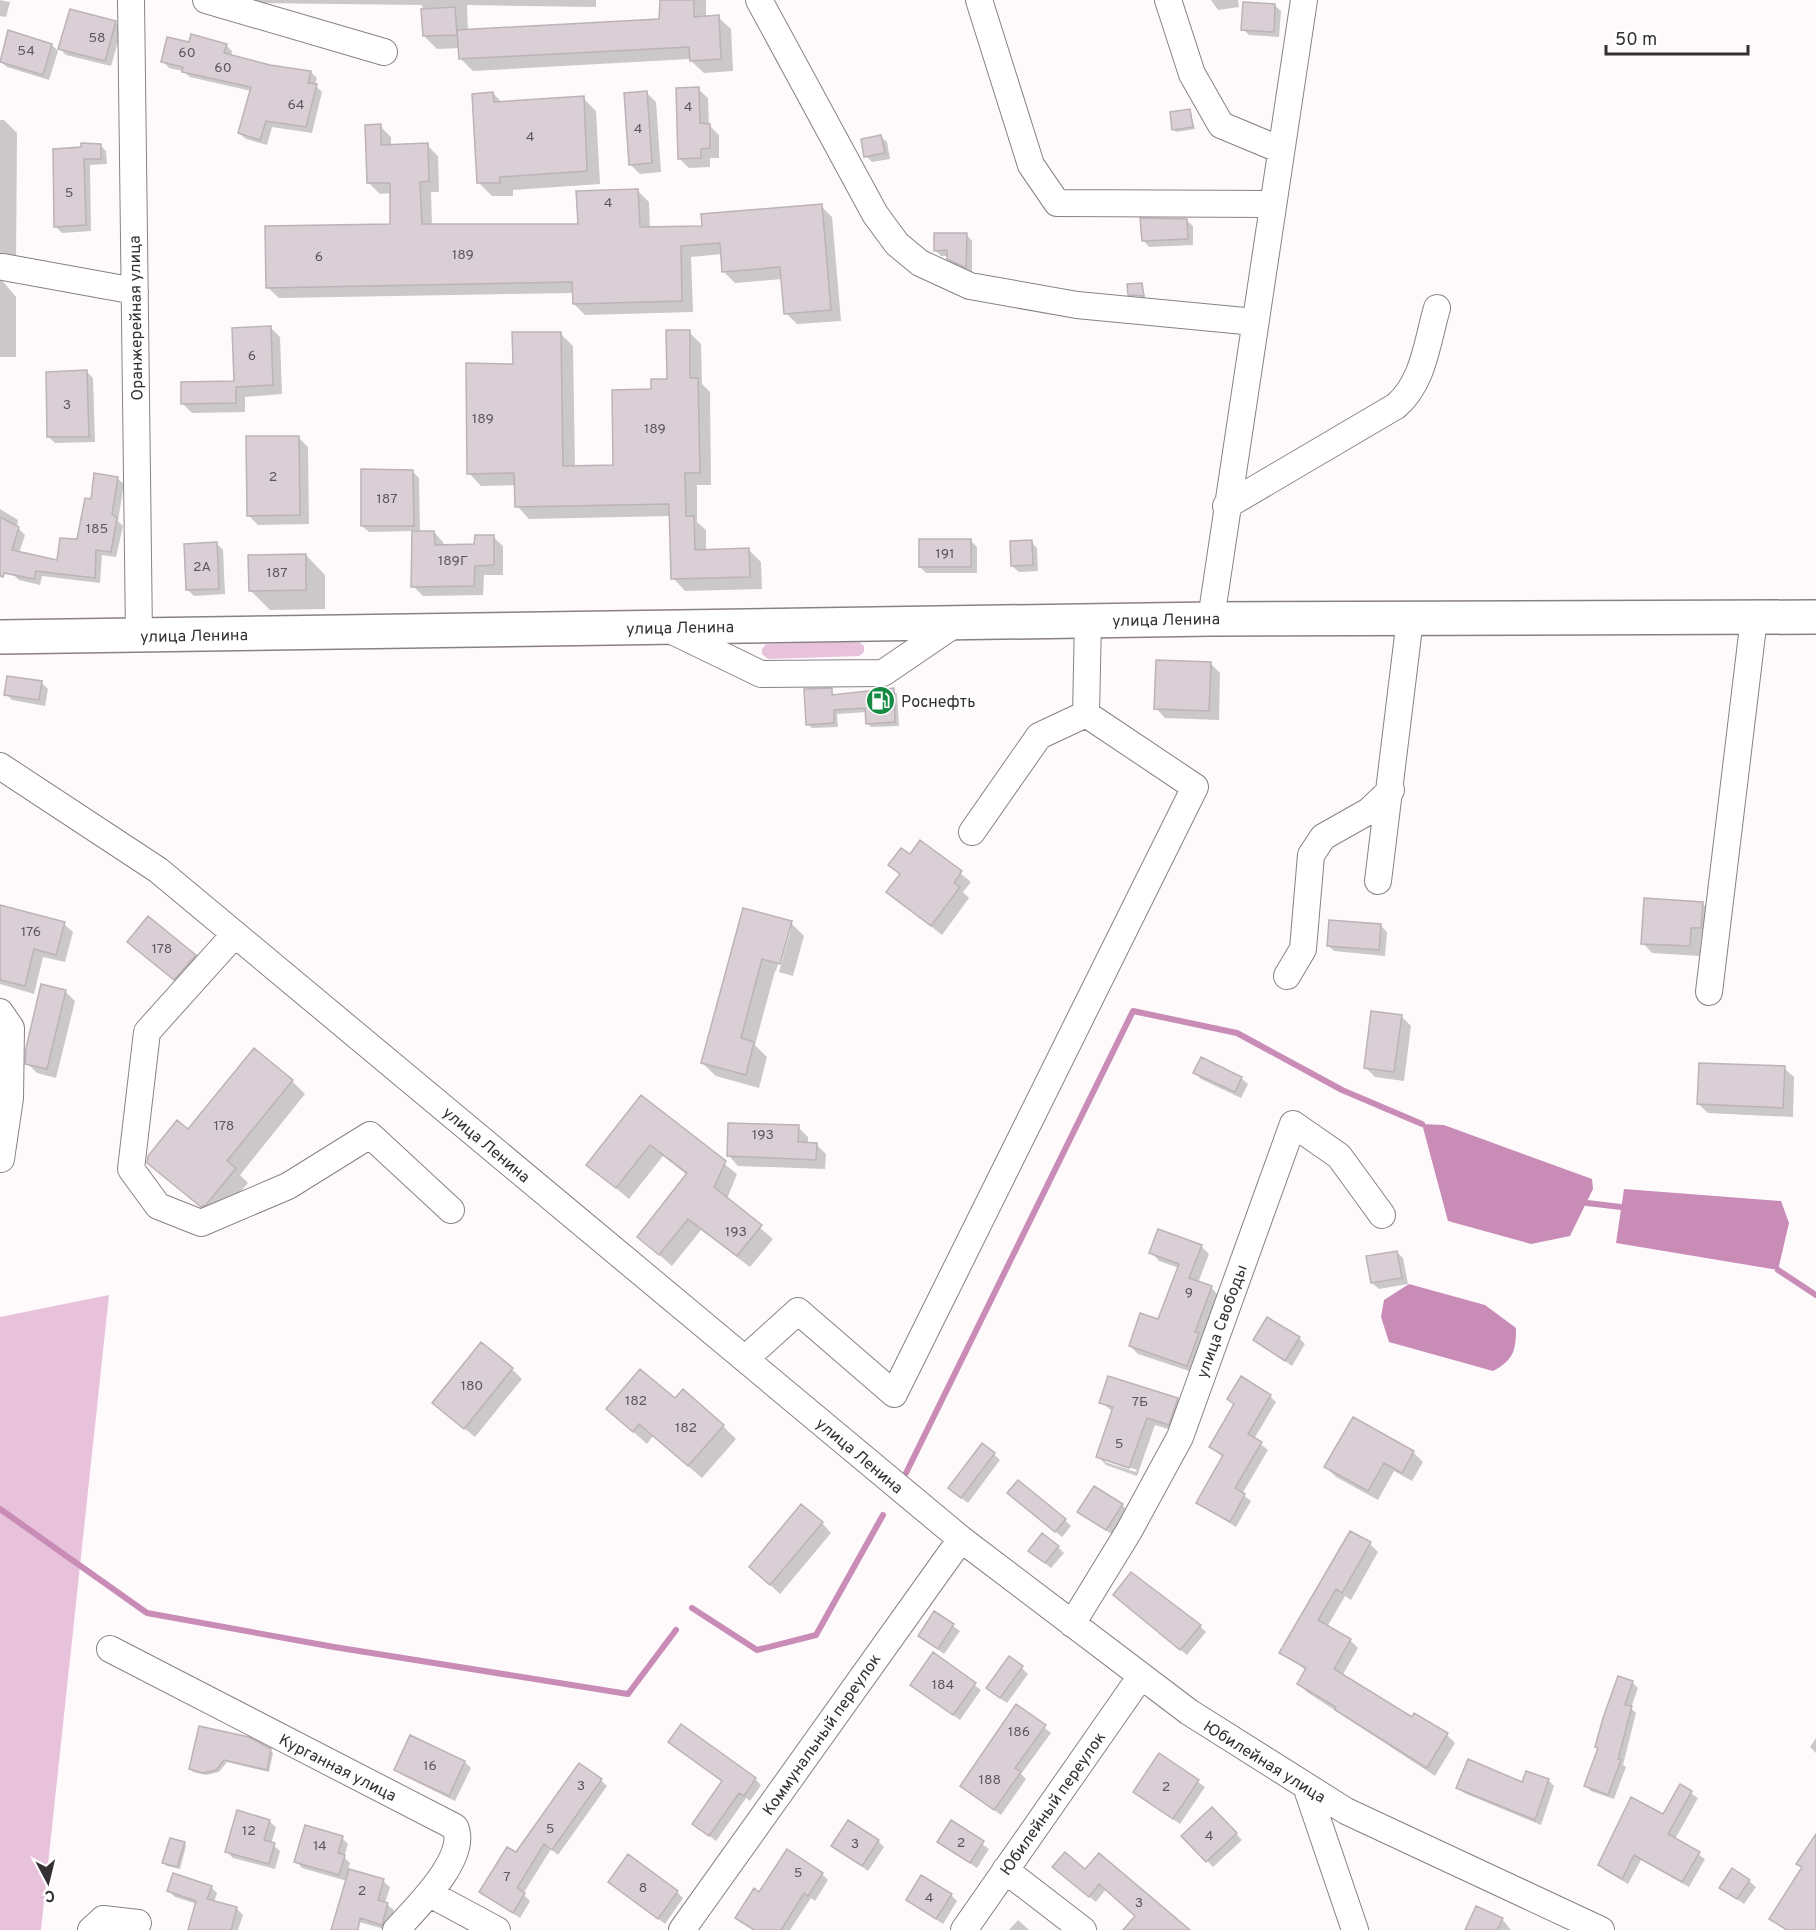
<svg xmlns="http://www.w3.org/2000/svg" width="1816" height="1930" viewBox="0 0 1816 1930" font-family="Overpass,sans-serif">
	<rect width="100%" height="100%" fill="#fefafc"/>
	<path fill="#e8c1db" d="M859,642L864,646V652L859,656L768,659L762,654V649L766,644Z
		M109,1295L41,1930H0V1317Z"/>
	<path fill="#c98cb7" d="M1422,1124L1444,1125L1592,1179L1593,1189L1570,1236L1531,1244L1448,1221Z
		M1624,1189L1781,1201L1789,1223L1778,1270L1616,1243Z
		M1409,1284L1485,1305L1516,1328C1516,1350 1514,1360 1493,1371L1389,1342L1381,1317L1384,1300Z"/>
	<path fill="#0003" fill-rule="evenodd" d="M0,0L10,2L6,17L0,16Z
		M246,0H596V7L467,5L468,31L681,19L667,0H706V17H718L731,29L733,71L704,73L689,59L473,71L460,58V48L437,49L424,36L422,5L249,3Z
		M1211,0H1238L1239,7L1218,10Z
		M1274,5L1281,11L1279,37L1249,35L1243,29Z
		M115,22L122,28L111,66L66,55L60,49Z
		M190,44L226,45L232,51L231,57L270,67L311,72L317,78L315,85L322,92L312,133L272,127L267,145L246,139L239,133L251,91L190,77L183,71L169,68L163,61Z
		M52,45L58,51L49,80L7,67L0,61Z
		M698,89L708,98L709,125L719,135V158H710V167L689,168L679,158Z
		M493,93L502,103L583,98L596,111L600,184L513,190V196H492L479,183Z
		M647,93L656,102L661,172L640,174L630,164Z
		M1190,111L1195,129L1176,132L1173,129Z
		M0,120H4L17,133L16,265L1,279L16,297V357H0Z
		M380,126L391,137V146L427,145L438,156L439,192H431L432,226L579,225L638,191L649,202L650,228L703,227L821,206L832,217L841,321L797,324L786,313L783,279L735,283L724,272L722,254L691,257L693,312L585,315L574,304V293L279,298L267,287L392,226L391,193L380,194L369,183Z
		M880,136L887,142L890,159L872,162L866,156Z
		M100,145L106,151L107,164L90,165L91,231L62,233L56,227L83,149Z
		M1186,220L1193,226V245L1149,247L1143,240Z
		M966,234L972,241V273L955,265L948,256H941L935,250Z
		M1142,285L1145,298L1129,294Z
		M271,328L280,337L282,394L245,397V412L192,413L183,404L235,383Z
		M689,332L701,344L702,384L710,392L711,485H697V522L706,530V551L749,550L761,562L762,589L685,591L673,578L671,516L529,519L517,506L516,485L481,486L469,473L514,365L560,333L573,346L575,468L614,467L653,391L669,380Z
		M87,372L93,378L95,442L55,443L48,436Z
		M298,437L308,447L309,524L258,525L248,515Z
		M413,472L419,478L420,532H434L443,542L444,546L475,545L493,537L503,546V575H484L483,595L423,596L413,586V531L369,532L362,526Z
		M117,478L124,484L118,521L123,526L116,557L102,555L100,583L42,576L40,585L19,580L0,562V509L18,520L17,527L25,535L19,553L59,562L78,541L92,500Z
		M970,540L977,547V573H926L920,567Z
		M1031,542L1037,548L1038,571L1019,572L1012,566Z
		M217,544L223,550L225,594L194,596L188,590Z
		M306,555L325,575V609L270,610L250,590Z
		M1211,664L1220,673L1219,720L1165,718L1156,708Z
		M42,683L48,689L45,706L12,700L6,694Z
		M831,690L835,696L893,690L897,694L899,726L871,727L867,723V712L837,714L838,727L812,728L808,724Z
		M921,842L971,882L963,892L969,898L942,935L888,892L901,875L890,865L910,856Z
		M1702,903L1712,913L1711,938L1701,937L1700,956L1652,953L1643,943Z
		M0,907L64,924L73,932L65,962L43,957L34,994L0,984Z
		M744,910L791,923L804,936L793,976L775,971L755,1045L767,1057L759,1088L716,1076L702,1063ZM788,929H791L779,972L776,971Z
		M1381,926L1387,932L1385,956L1334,951L1328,945Z
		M129,942L195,956L205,965L184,988Z
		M65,991L75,1001L56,1078L37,1073L27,1063Z
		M1401,1016L1411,1026L1404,1081L1375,1077L1365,1067Z
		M1784,1068L1794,1077L1793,1117L1708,1113L1698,1104Z
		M1195,1073L1241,1078L1248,1084L1241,1098L1201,1079Z
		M292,1081L305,1094L240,1175L248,1183L219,1217L215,1219L148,1163L188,1131Z
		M642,1098L737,1174L727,1199L773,1239L750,1267L701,1230L672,1266L639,1237L687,1175L663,1156L629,1199L588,1165Z
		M798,1127L808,1137V1144H816L826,1154L825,1169L738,1166L729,1156Z
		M1201,1246L1209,1254L1198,1283L1211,1287L1219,1296L1195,1373L1138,1354L1130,1346L1159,1321L1179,1268L1159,1261L1151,1252Z
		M1397,1252L1403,1258L1408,1284L1379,1289L1372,1283Z
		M1299,1338L1305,1344L1292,1366L1255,1340Z
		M512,1369L522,1379L475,1437L444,1412Z
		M1270,1396L1276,1402L1254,1439L1268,1450L1242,1494L1251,1501L1236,1527L1198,1503L1223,1457L1210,1447L1235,1405L1229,1399Z
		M1177,1399L1186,1408L1177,1432L1155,1425L1137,1476L1106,1465L1098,1456L1113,1412L1101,1402ZM1105,1459L1137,1470L1136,1472L1105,1462Z
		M608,1409L723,1426L736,1439L702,1478L653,1436L647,1444Z
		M1413,1452L1423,1462L1412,1481L1394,1471L1378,1500L1336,1477L1326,1467Z
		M994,1454L1000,1460L968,1503L956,1494Z
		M1015,1499L1065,1520L1071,1526L1062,1537Z
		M1122,1505L1128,1511L1113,1535L1079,1512Z
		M822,1523L831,1533L780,1594L751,1567Z
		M1370,1544L1378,1552L1351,1600L1345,1596L1327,1627L1350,1640L1358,1648L1342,1676L1412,1719L1447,1735L1455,1743L1435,1776L1307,1692L1299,1684L1307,1671L1281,1652Z
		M1058,1547L1064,1553L1051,1568L1037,1557Z
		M1121,1601L1200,1626L1206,1632L1187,1655Z
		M935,1613L960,1631L944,1654L920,1636Z
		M933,1655L981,1690L960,1720L912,1685Z
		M1022,1668L1028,1674L1007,1703L994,1694Z
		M1632,1682L1638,1688L1631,1708L1636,1713L1623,1765L1626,1767L1614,1799L1591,1791L1585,1785Z
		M1017,1706L1051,1733L1021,1774L1026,1779L1001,1815L962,1786Z
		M200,1728L270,1750L273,1753L269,1772L227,1762L219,1772L206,1775L193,1772L191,1769Z
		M411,1737L465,1762L471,1768L455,1801L402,1775L395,1769Z
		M1816,1738V1753L1810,1747Z
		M670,1742L755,1779L761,1785L750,1801L746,1798L716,1841L694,1824L723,1782Z
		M1160,1755L1205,1787L1180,1824L1135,1792Z
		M601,1780L607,1786L558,1855L551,1849L523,1894L530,1901L520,1918L481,1892L517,1854Z
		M1548,1780L1554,1786L1541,1825L1464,1793L1458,1787Z
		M1680,1786L1698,1798L1675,1839L1705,1859L1689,1887L1641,1860L1628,1884L1606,1871L1599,1865L1664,1816Z
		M1212,1809L1242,1840L1213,1867L1184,1836Z
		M269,1821L276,1827L271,1844L280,1851L275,1869L233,1858L227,1852Z
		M952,1822L989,1849L977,1868L939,1842Z
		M342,1838L348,1844L344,1857L350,1863L348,1870L383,1881L390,1887L385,1903L394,1910L388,1930L344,1918L347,1881L302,1868L296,1861Z
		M878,1841L884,1847L868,1871L833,1846Z
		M184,1843L186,1846L180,1869L167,1866L164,1863Z
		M1085,1871L1188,1930H1132L1137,1916L1106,1889L1096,1902L1060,1873Z
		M822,1874L828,1880L815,1901L811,1898L790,1930H753L737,1917L759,1894Z
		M1749,1881L1756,1887L1744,1904L1721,1888Z
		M610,1882L677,1892L683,1898L665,1924Z
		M211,1887L217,1893L214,1902L236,1908L243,1915L238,1930H190L197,1904L175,1897L169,1891Z
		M951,1895L957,1901L943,1924L908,1900Z
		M1502,1919L1511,1930H1466Z
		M1018,1920L1029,1930H1009Z"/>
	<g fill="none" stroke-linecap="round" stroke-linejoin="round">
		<path stroke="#c98cb7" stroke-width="6" d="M1587,1203L1621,1207
			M1778,1270L1816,1295
			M906,1473L1133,1011L1237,1033L1342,1090L1422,1124
			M0,1509L147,1613L334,1647L628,1694L676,1630
			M692,1608L757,1650L816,1635L883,1515"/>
	</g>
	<path fill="#d9cfd5" stroke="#bcb2b8" stroke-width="1.5" d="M660,0H694V17L719,15L721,59L690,61L689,47L459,59L457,30L659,19Z
		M1243,2L1275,4L1274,32L1241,30Z
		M455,7L457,35L423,36L421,9Z
		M70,9L116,21L105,61L58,49Z
		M8,30L52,44L43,75L0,62Z
		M191,34L227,44L224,53L270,65L311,71L308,83L317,84L306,127L266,121L260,140L238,133L251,87L182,72L183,67L161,62L167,37L189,42Z
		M699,87L700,123L710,124V148L701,149V158L678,159L676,88Z
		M647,91L652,163L629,165L624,93Z
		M493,92L494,102L584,96L587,171L500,177V183H477L472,94Z
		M1190,109L1193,127L1172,130L1170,112Z
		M381,124V145L428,143L429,181L420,182L422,224H578L576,191L638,189L640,227L702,226L701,214L822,204L831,310L784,314L780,267L722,272L720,243L681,246L682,301L573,304L572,282L266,288L265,226L390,224V183H367L365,125Z
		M881,135L885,153L864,157L861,139Z
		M81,143L101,144V159H84L86,225L54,227L53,149L81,147Z
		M1140,218L1187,219L1188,239L1142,241Z
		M934,233H967L966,268L947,259V250L934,251Z
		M1142,283L1144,296L1128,295L1127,284Z
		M271,326L273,385L236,387V403L181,404V382L234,381L232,328Z
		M666,330H690V378H698L700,473H685L686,516H694L695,550L749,548L750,577L671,579L669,504L515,507L514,473L467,474L466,363L513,364L512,332H561L563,466L613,465L612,390L651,389V379H667Z
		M87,370L89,437H47L46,372Z
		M246,436H299L300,515L247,516Z
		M361,469L413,470L414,526H361Z
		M94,473L118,477L112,514L117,518L111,552L96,550L95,578L36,571L34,579L4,573L3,577L0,576V517L19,527L12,550L57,560L60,538L77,539L85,498L91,499Z
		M412,531H434L435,545L474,544L475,535H494V565L475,566L474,586L411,587Z
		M919,539H971V567H919Z
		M1032,540L1033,565L1011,566L1010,541Z
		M217,542L219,589L186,590L184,544Z
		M306,554V590L249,591L248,555Z
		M1156,660L1211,662L1209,711L1154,709Z
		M7,676L42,681L39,700L4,695Z
		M832,688V695L894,688L895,722L866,724L865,708L834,710V723L806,725L804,689Z
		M920,840L962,871L954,883L960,887L931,926L886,892L900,874L888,865L901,848L910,854Z
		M1644,898L1703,902L1701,928H1691L1690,946L1641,944Z
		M0,905L65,922L56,955L34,949L25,986L0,980Z
		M743,908L792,921L780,964L762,959L741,1038L754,1042L746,1075L701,1063Z
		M148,916L196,955L174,980L127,942Z
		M1329,920L1381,924L1379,950L1327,946Z
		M41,984L66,990L47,1069L25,1064L26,1048Z
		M1371,1011L1402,1015L1394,1072L1364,1068Z
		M254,1048L293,1080L227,1161L236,1168L206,1205L201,1207L147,1163L148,1156L177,1120L188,1129Z
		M1201,1057L1242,1077L1235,1092L1193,1073Z
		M1699,1063L1785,1066L1783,1108L1697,1104Z
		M641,1095L726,1161L714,1187L762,1225L737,1256L688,1219L659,1255L637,1237L687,1173L650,1145L616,1188L586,1165Z
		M728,1123L799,1125L798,1142L817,1143L816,1160L727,1156Z
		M1158,1229L1202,1245L1189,1278L1212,1286L1195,1332L1199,1333L1187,1366L1129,1346L1140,1313L1158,1319L1179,1264L1149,1253Z
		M1397,1251L1402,1278L1371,1283L1366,1256Z
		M1267,1317L1300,1337L1285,1361L1253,1340Z
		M481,1342L513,1368L464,1429L432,1403Z
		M640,1369L675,1398L683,1389L724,1425L688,1466L639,1424L633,1432L606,1409Z
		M1108,1376L1178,1398L1169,1425L1147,1418L1129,1468L1096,1457L1113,1407L1099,1403Z
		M1241,1376L1271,1395L1248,1434L1262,1442L1235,1488L1245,1494L1230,1522L1196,1503L1223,1455L1209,1447L1234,1404L1227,1399Z
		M1353,1417L1414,1451L1402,1473L1384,1463L1368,1491L1324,1467Z
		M982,1443L995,1453L961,1498L948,1488Z
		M1018,1480L1066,1519L1055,1532L1007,1493Z
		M1094,1486L1123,1504L1106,1530L1077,1512Z
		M801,1504L823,1522L770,1585L749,1567Z
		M1350,1531L1371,1542L1342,1593L1336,1589L1318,1620L1351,1639L1334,1669L1412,1717L1414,1713L1448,1733L1427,1768L1335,1710L1336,1707L1297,1684L1306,1668L1279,1653Z
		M1042,1533L1059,1546L1045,1563L1028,1551Z
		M1131,1572L1201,1625L1180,1650L1113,1595Z
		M934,1611L954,1624L938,1649L918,1636Z
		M933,1652L976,1683L953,1715L910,1685Z
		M1009,1656L1023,1666L1000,1698L986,1688Z
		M1618,1676L1633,1681L1625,1705L1632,1706L1618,1759L1621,1760L1608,1795L1584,1786L1598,1748L1595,1747L1603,1718Z
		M1016,1704L1046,1725L1015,1768L1021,1772L994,1810L960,1786Z
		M681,1724L756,1778L744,1796L739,1793L709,1836L692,1824L722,1781L668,1742Z
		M199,1726L249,1737L271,1749L267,1770L224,1760L216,1770L203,1773L189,1769Z
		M410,1735L465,1761L449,1796L394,1770Z
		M1159,1753L1199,1780L1173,1819L1133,1792Z
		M1468,1759L1522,1782L1526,1771L1549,1779L1535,1820L1456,1788Z
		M579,1763L602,1779L552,1850L544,1844L517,1888L525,1893L513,1913L479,1892L507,1847L516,1852Z
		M1680,1784L1692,1791L1668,1834L1700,1852L1682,1882L1634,1855L1622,1879L1598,1865L1631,1797L1663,1814Z
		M1212,1807L1237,1833L1206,1862L1181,1836Z
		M237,1810L270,1820L264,1840L275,1843L269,1864L225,1852Z
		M848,1820L879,1840L862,1866L831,1846Z
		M951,1820L984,1841L970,1863L937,1842Z
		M305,1825L343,1836L338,1853L345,1855L339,1875L294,1862Z
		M1816,1834V1930H1787L1769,1919L1802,1867L1796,1864Z
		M170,1838L185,1842L177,1867L162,1863Z
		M787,1849L823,1873L808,1896L804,1893L781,1930H754L735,1918L754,1888L759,1892Z
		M1065,1852L1085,1869L1099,1853L1190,1930H1123L1135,1916L1099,1884L1089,1897L1052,1867Z
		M628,1854L678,1891L658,1919L608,1882Z
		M1732,1868L1750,1880L1737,1899L1719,1888Z
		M349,1869L384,1879L378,1900L388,1903L382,1925L360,1918L358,1930H331Z
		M173,1873L212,1886L207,1899L237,1907L231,1930H188L196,1901L167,1891Z
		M921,1875L952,1894L936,1919L906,1900Z
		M1476,1906L1503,1918L1497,1930H1465Z"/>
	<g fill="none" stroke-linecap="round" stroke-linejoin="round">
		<defs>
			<path id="minor" d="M131,0L139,636
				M206,0L384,52
				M759,0L875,214L897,244L920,263L970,286L1077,305L1255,322
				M979,0L1031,165L1057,203L1273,204
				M1168,0L1192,74L1221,125L1281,150
				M3,267L135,291
				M1226,506L1396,406C1424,382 1427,342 1437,308
				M1211,619L1304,0
				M666,628L761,674L883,673L958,622
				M0,766L158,870L961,1539L1189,1712L1346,1811L1601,1930
				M972,832L1039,736L1086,714
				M1378,881L1410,619
				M235,934L147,1032L131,1169L158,1206L201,1223L288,1186L370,1135L451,1210
				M1287,976L1303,949L1311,855L1323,837L1369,811L1391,790
				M1709,992L1754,618
				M0,1012L11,1028L10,1098L1,1159
				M745,1359L798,1311L894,1394L1195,787L1086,714L1088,620
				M1072,1624L1129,1531L1180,1437L1293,1124L1339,1156L1382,1215
				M110,1649L455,1827C469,1857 416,1908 396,1930
				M1307,1789L1355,1930
				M1005,1870L1083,1930
				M430,1894L497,1930
				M91,1930L103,1919L138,1923
				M682,1930L961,1539
				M964,1930L1141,1676"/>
			<path id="major" d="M0,637L1211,619L1816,617"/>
		</defs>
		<use href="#minor" stroke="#898086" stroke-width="28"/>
		<use href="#major" stroke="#898086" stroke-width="36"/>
		<use href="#minor" stroke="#fff" stroke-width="26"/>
		<use href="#major" stroke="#fff" stroke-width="33"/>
	</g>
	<defs>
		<symbol id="fuel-disc" viewBox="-11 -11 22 22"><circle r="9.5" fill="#148a43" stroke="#fff"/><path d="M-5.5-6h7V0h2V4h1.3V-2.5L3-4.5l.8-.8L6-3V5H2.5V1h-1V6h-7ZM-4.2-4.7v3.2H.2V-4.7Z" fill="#fff"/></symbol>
	</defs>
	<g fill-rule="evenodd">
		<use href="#fuel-disc" x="864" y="684" width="33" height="33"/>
	</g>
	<g text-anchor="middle" stroke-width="4.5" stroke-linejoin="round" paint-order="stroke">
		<g font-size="14" fill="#5d585c">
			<text x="97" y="42">58</text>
			<text x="26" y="55">54</text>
			<text x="187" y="57">60</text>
			<text x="223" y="72">60</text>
			<text x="296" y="109">64</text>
			<text x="688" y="111">4</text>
			<text x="638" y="133">4</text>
			<text x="530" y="141">4</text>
			<text x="69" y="197">5</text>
			<text x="608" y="207">4</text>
			<text x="463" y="259">189</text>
			<text x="319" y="261">6</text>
			<text x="252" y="360">6</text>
			<text x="67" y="409">3</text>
			<text x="483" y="423">189</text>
			<text x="655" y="433">189</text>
			<text x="273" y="481">2</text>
			<text x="387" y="503">187</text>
			<text x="97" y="533">185</text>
			<text x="945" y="558">191</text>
			<text x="453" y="565">189Г</text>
			<text x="202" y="571">2А</text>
			<text x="277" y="577">187</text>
			<text x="31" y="936">176</text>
			<text x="162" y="953">178</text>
			<text x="224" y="1130">178</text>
			<text x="763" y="1139">193</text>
			<text x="736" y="1236">193</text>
			<text x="1189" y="1297">9</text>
			<text x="472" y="1390">180</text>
			<text x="636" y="1405">182</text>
			<text x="1140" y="1406">7Б</text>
			<text x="686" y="1432">182</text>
			<text x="1119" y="1448">5</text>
			<text x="943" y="1689">184</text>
			<text x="1019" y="1736">186</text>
			<text x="430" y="1770">16</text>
			<text x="990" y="1784">188</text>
			<text x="581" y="1790">3</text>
			<text x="1166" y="1791">2</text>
			<text x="550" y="1833">5</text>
			<text x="249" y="1835">12</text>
			<text x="1209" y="1840">4</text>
			<text x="961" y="1847">2</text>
			<text x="855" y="1848">3</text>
			<text x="320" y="1850">14</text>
			<text x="798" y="1877">5</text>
			<text x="507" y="1881">7</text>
			<text x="643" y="1892">8</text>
			<text x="362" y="1895">2</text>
			<text x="929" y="1902">4</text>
			<text x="1139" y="1907">3</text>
		</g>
		<g font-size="16" fill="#343033" stroke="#fff">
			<text transform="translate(135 318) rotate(-91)" y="6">Оранжерейная улица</text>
			<text transform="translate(1166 619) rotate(-1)" y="6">улица Ленина</text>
			<text transform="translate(680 627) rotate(-1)" y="6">улица Ленина</text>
			<text transform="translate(194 635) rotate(-1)" y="6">улица Ленина</text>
			<text transform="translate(487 1144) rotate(40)" y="6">улица Ленина</text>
			<text transform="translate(1221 1321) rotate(-70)" y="6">улица Свободы</text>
			<text transform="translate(860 1455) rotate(40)" y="6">улица Ленина</text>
			<text transform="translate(821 1734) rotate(-55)" y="6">Коммунальный переулок</text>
			<text transform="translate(1265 1761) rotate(32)" y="6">Юбилейная улица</text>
			<text transform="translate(338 1767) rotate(27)" y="6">Курганная улица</text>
			<text transform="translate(1052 1803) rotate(-55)" y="6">Юбилейный переулок</text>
		</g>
		<g font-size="16" fill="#343033" stroke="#fff" text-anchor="start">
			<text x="901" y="707">Роснефть</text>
		</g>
	</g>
	<g transform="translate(48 1882) rotate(173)" stroke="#ffffff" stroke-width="4.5" paint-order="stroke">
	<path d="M0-4.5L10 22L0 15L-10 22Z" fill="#343033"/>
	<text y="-9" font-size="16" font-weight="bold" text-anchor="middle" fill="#343033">С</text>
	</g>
	<path d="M1606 45v9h142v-9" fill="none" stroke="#343033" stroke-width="3"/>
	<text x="1615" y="45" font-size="18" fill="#343033" stroke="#ffffff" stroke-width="4.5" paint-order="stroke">50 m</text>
</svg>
